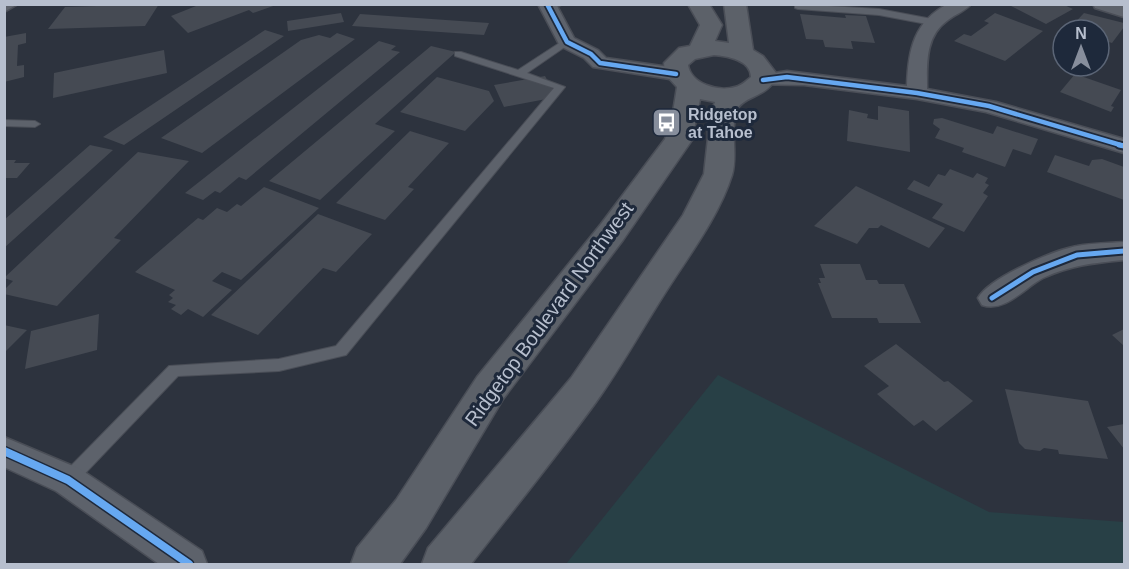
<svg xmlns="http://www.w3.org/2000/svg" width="1129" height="569" viewBox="0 0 1129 569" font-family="Helvetica,sans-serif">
	<rect width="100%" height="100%" fill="#2d333e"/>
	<path fill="#284046" d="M718,375L989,512L1124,522V564H566Z"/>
	<path fill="#454a53" d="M159,4L145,26L48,29L65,7Z
		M201,4H276V5L253,13L249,10L188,33L171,16Z
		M1015,4H1062L1073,9L1046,24L1011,6Z
		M341,13L344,22L288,31L287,21Z
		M995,13L1043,31L1005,61L954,41L964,34L971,36L989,23L984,21Z
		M1084,13L1124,23V27L1112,43L1099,39V30H1068Z
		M360,14L489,23L484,35L352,26Z
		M800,14L846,18L845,15L866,16L875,43L851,41L853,49L825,47L823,40L806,39Z
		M265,30L284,36L124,145L103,137Z
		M26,33V43L18,45L17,66L24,65V77L4,82V37Z
		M337,33L355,39L202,153L161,138L301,40L319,35L330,38Z
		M379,41L396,46L391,50L400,52L246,180L239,177L220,193L215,191L203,200L185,193Z
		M431,46L456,52L375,124L395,131L320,200L269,181Z
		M164,50L167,73L53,98L54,73Z
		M1075,74L1121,90L1111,106L1114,107L1111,112L1060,92Z
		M545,76L557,97L504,107L494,85Z
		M437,77L489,91L494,101L465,131L400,112Z
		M878,106L909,111L910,152L847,141L849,110L868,114L867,118L878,120Z
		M942,118L993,134L997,126L1038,139L1031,155L1013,149L1005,167L962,152L964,148L935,138L940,129L933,124L934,119Z
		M410,131L449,143L408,187L414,189L385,220L336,203Z
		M90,145L113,150L4,248V220Z
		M138,152L189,161L114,238L121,240L57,306L4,294V290L13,281L4,278Z
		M1055,155L1089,166L1092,160L1102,159L1124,167V200L1047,172Z
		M4,160H16L14,163H30L17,178H4Z
		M950,169L973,178L977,173L988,178L985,183L989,185L983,193L988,196L964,232L932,218L943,204L907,189L914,180L929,187L938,174L945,176Z
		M856,186L945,228L929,248L881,225L878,228H869L857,244L814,226Z
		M264,187L319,208L241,280L222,272L212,281L232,290L203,317L188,309L181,315L171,309L176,305L168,302L173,298L169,295L175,290L135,272L198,218L203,220L217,208L227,212L237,204L241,206Z
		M318,214L372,234L336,272L323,268L258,335L211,315Z
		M820,264H860L866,280H877L879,284H904L921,323H879L877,318H832L818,283H821L819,278H825Z
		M99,314L97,350L25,369L31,331Z
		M4,325L27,330L4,353Z
		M1124,329V346L1112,335Z
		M896,344L944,382L948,381L973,401L936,431L923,420L914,426L877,394L889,386L864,366Z
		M1005,389L1088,401L1108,459L1059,454L1058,450L1044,448L1040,451L1025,449L1019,443Z
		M1124,424V449L1107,427Z"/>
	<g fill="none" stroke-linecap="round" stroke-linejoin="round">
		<defs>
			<path id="service" d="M547,4H564L548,10L544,7Z
				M795,4L879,9L932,19L937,22L932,25L879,15L798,9L795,8Z
				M564,40L572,42L527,73L565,87L346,355L279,371L178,376L74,485L68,488L62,485L60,480L62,475L169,366L279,359L336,346L554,88L455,56V52H461L518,70Z
				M4,120L35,121L40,124L35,127L4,126Z"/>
			<path id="minor" d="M4,4H18L4,12Z
				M538,4H556L574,38L598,50L606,58L676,68L683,70L686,74L683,78L676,80L593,67L584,58L560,46Z
				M948,4H971C966,11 955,14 948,20C925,36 927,63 927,89L996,102L1124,139V153L986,112L917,99L804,85L756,84L753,80L756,76L787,71L907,86C908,50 914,21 948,4Z
				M1093,4L1124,6V17L1095,8Z
				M1124,242V260C1094,263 1071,265 1043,278C1024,288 1005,313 982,305L978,298C989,278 1054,250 1077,246C1092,243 1109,243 1124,242Z
				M4,437L80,469L202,551L207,564H159L56,491L4,467Z"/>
			<path id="secondary" d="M688,4H709L722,25L715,41L729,43L724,4H746L753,50L763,56L776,73C773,98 742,94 736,112C730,132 738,155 732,175C719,216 690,254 667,290C643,327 622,366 596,402C556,457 513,510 471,564H422L428,548L571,378L683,215L704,174L708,138V121L715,102L700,99L692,140L623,240L503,399L426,528L400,564H351L357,548L396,500L477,377L601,224L665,139L673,112L677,87L665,74L664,63L679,48L690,46L700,25ZM714,55C727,56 751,60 751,77C746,81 741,86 735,87C718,92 691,84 688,65L695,59Z"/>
		</defs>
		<use href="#service" stroke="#4a4e57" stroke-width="2"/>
		<use href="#minor" stroke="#4a4e57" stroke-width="3"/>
		<use href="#secondary" stroke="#4a4e57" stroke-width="3"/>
		<use href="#service" fill="#5d626b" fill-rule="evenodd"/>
		<use href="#minor" fill="#5d626b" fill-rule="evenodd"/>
		<use href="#secondary" fill="#5c6169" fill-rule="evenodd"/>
		<defs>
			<path id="cycleway-far2" d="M547,4L567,42L591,54L600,63L676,74
				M763,80L787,77L917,93L989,106L1124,146"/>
			<path id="cycleway-far1" d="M1119,145L1124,146
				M992,298L1033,272L1077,255L1124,251"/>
			<path id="cycleway" d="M4,451L68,480L189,564"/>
		</defs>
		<use href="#cycleway-far2" stroke="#1e293b" stroke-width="8"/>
		<use href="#cycleway-far1" stroke="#1e293b" stroke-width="9"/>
		<use href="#cycleway" stroke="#1e293b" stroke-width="11"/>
		<use href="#cycleway-far2" stroke="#66a8f1" stroke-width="4.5"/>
		<use href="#cycleway-far1" stroke="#66a8f1" stroke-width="5"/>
		<use href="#cycleway" stroke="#66a8f1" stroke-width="8"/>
	</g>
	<defs>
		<symbol id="bus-square" viewBox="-11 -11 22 22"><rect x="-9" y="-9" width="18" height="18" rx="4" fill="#878e9c" stroke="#1e293b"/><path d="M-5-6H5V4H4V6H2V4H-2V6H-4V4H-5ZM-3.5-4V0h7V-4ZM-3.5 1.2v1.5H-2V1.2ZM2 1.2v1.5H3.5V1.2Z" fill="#fff"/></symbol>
	</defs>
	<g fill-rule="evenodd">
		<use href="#bus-square" x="650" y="106" width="33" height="33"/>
	</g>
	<g text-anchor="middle" stroke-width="6" stroke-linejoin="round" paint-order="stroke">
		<g font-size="16" font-weight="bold" fill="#b7bfce" stroke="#1e293b" text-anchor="start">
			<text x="688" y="120">Ridgetop<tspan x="688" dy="18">at Tahoe</tspan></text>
		</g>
		<g font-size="20" fill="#b7bfce" stroke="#1e293b">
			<text transform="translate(549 314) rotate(-54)" y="7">Ridgetop Boulevard Northwest</text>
		</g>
	</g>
	<rect width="1129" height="569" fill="none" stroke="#b7bfce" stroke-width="12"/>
	<g transform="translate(1081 48)"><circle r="28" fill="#1e293b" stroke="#5b6576" stroke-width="1.5"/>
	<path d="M0-4.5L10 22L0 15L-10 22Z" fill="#878e9c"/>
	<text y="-9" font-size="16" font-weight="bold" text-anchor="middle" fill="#b7bfce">N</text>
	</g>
</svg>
